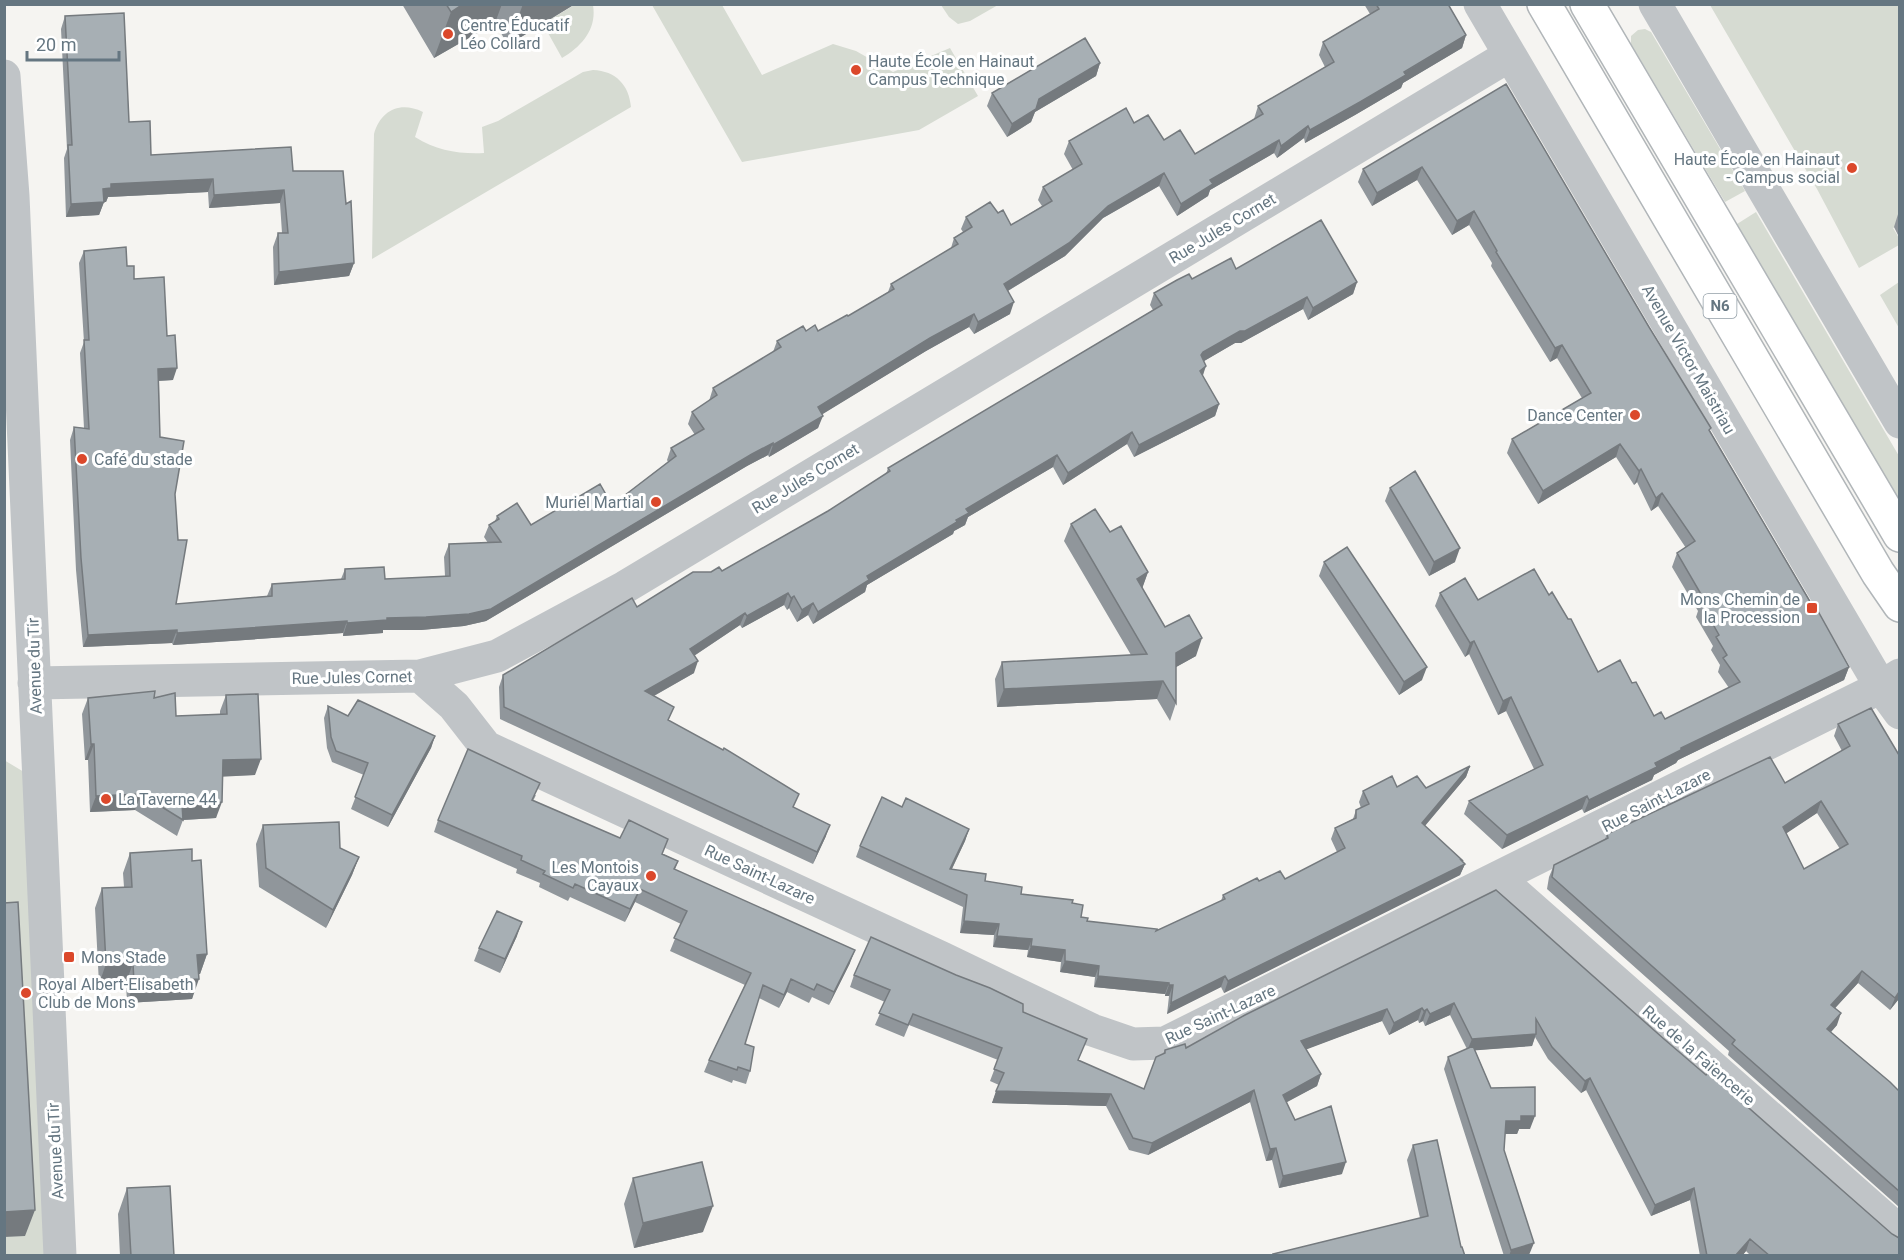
<svg xmlns="http://www.w3.org/2000/svg" width="1904" height="1260" viewBox="0 0 1904 1260" font-family="Roboto,sans-serif">
	<rect width="100%" height="100%" fill="#f5f4f1"/>
	<path fill="#d6dbd2" d="M574,5H593C597,29 582,46 562,58L543,24Z
		M652,5H722L762,75L833,44L856,51L893,72L950,48L978,96L919,130L742,162Z
		M941,5H998L970,21L958,24L949,17Z
		M1710,5H1899L1900,225L1893,228L1899,238V245L1859,268L1817,189Z
		M1645,29L1651,32L1745,191L1725,202L1631,44V36L1638,30Z
		M593,70C616,71 629,85 631,107L372,259L374,134C381,110 400,101 423,112L415,137C437,151 459,154 484,153L482,127L498,121L583,72Z
		M1756,212L1899,456V500L1737,224Z
		M1899,282V328L1880,295Z
		M4,760L39,781L60,1255H5Z"/>
	<g fill="none" stroke-linecap="round" stroke-linejoin="round">
		<defs>
			<path id="major" d="M1544,4L1878,573L1900,605
				M1587,4L1900,535"/>
		</defs>
		<use href="#major" stroke="#b1b6b9" stroke-width="36"/>
		<path stroke="#c0c4c7" stroke-width="33" d="M1480,4L1881,687L1900,713
			M1655,4L1900,422
			M4,76L13,196L60,1256
			M420,676L454,706L486,747L942,958L1092,1030L1133,1044L1165,1043L1185,1033L1881,687L1900,675
			M34,683L420,676L497,656L625,587L1510,55
			M1499,879L1900,1232"/>
		<use href="#major" stroke="#fff" stroke-width="33"/>
	</g>
	<path fill="#90969b" fill-rule="evenodd" d="M402,4H575L508,45L495,23L434,58Z
		M1364,4H1448L1466,35L1462,48L1403,83L1401,88L1355,115L1305,143L1304,138L1277,158L1274,153L1210,190L1208,196L1177,216L1159,186L1103,218L1065,256L1008,291L1010,314L974,334L969,327L926,351L822,414L818,428L769,457L768,455L747,466L486,621L464,626L421,630H383V633L343,636V633L173,645L172,643L83,647L76,570L70,440L74,427L84,428L80,353L84,342L79,263L84,251L127,266L167,336L173,380L159,381L160,437L175,494L176,604L267,596L272,584L341,579L345,569L385,579L445,576L444,557L449,544L488,543L484,537L489,525L495,521L497,516L531,525L612,505L668,462L667,460L671,448L695,435L688,424L692,412L709,401L713,388L773,352L777,341L806,331H818L848,316L888,292L891,284L951,248L954,238L963,232L961,229L966,217L998,213L1011,225L1042,206L1038,200L1043,187L1073,170L1064,154L1069,141L1134,123L1164,140L1195,154L1254,119L1258,106L1325,67L1319,55L1323,42L1370,14Z
		M65,16L129,122L151,155L293,171L346,204L354,263L349,276L274,285L273,247L278,233H282L280,203L209,208L208,192L108,197L106,202H104L99,215L66,217L64,158L67,149L61,29Z
		M1100,63L1096,76L1035,112L1031,122L1007,137L987,106L992,93Z
		M1506,84L1849,667L1844,680L1678,760L1676,763L1654,775L1652,780L1584,813L1582,809L1502,849L1464,814L1469,801L1534,769L1506,711L1498,715L1469,654L1465,657L1435,606L1440,593L1478,600L1549,595L1598,672L1632,683L1654,716L1665,719L1729,688L1718,672L1720,665L1711,650L1713,646L1696,617L1698,611L1672,567L1677,553L1686,548L1658,506L1651,511L1637,482L1634,485L1616,457L1538,504L1507,453L1512,439L1582,398L1557,358L1550,362L1491,266L1492,263L1469,225L1452,235L1417,180L1372,206L1358,182L1363,169Z
		M1899,211V237L1894,227Z
		M1236,269L1357,282L1353,294L1308,320L1303,309L1241,343H1235L1204,361L1203,376L1219,404L1215,416L1134,457L1127,444L1063,485L1053,467L968,517L965,525L954,531L953,534L867,585L865,592L813,624L808,615L797,622L789,608L787,610L784,605L742,628L740,625L694,656V673L654,696L669,720L794,808L826,836L813,864L500,719L499,687L503,675L637,607L722,571L828,511L886,474L888,468L1153,310L1150,305L1154,293L1192,279Z
		M1390,488L1455,562L1429,576L1385,501Z
		M1071,524L1110,532L1148,572L1142,588L1165,627L1196,656L1176,667V703L1170,721L1157,699L997,707L995,679L1002,662L1131,655L1064,541Z
		M1324,562L1422,680L1399,695L1319,576Z
		M226,695L255,775L222,776L216,818L183,820L177,836L135,810L90,812L88,760H85L82,714L88,698H154L176,716L220,714V711Z
		M328,706L348,716L435,736L431,748L388,827L351,809L364,775L332,762L327,748L324,718Z
		M1838,724L1899,755V1001L1898,1000L1890,1010L1858,983L1835,1008L1837,1025L1831,1032L1899,1091V1207L1728,1055L1729,1051L1547,889L1549,877L1554,865L1605,839L1607,834L1785,783L1842,751L1834,736ZM1817,813L1840,849L1804,869L1786,833Z
		M1470,766L1466,777L1425,826L1462,860V861L1465,864L1460,875L1224,993L1221,987L1167,1014L1169,996H1165V994L1094,987L1095,977L1060,972L1061,962L1027,957L1028,950L993,947L994,935L960,933L963,907L856,857L860,846L902,807L969,829L965,841L952,869L1021,894L1072,903L1081,917L1087,921L1156,931L1221,901L1223,895L1259,881L1285,879L1337,852L1331,839L1335,828L1353,819L1356,810L1361,808L1359,802L1363,791L1397,787L1426,788Z
		M536,795L533,801L620,838L663,854L678,861L675,870L850,963L829,1005L812,997L809,1003L787,992L779,1008L759,998L745,1044L750,1071L746,1084L733,1080L732,1083L704,1072L709,1060L745,985L670,951L681,924L635,902L625,922L570,897L568,901L539,887L540,883L516,873L517,869L434,832L438,820Z
		M263,825L340,848L359,857L352,875L326,928L259,887L256,844Z
		M130,853L192,861L207,954L200,974H198L192,999L127,1003L126,983L99,984L95,908L102,888L124,887L123,873Z
		M1496,890L1899,1256H1751L1746,1251L1742,1256H1700L1690,1200L1651,1216L1586,1090L1581,1093L1548,1059L1535,1037L1532,1046L1475,1050L1491,1088L1530,1129H1519L1517,1134H1505L1504,1150L1529,1255L1504,1256L1444,1069L1448,1057L1467,1049L1450,1015L1425,1026L1423,1021L1419,1023L1418,1020L1389,1035L1382,1021L1306,1049L1321,1074L1317,1086L1286,1102L1295,1120L1342,1174L1279,1188L1272,1160L1266,1161L1250,1102L1148,1155L1129,1150L1106,1106L992,1103L999,1085L990,1081L998,1060L909,1025L904,1037L875,1025L885,1002L850,987L854,975L1023,1012L1082,1051L1078,1060L1144,1089L1165,1050L1186,1048Z
		M517,936L500,973L474,961L479,948Z
		M1413,1145L1465,1256H1273V1254L1420,1218L1407,1160Z
		M633,1178L703,1232L634,1248L624,1204Z
		M127,1188L174,1256H120L118,1214Z"/>
	<path fill="#757a7e" d="M463,4H502L495,23L434,58L451,12Z
		M523,4H575L508,45Z
		M1466,35L1462,48L1403,83L1401,88L1355,115L1305,143L1310,130Z
		M1100,63L1096,76L1035,112L1031,122L1007,137L1012,124L1039,99Z
		M1308,126L1304,138L1277,158L1281,146Z
		M1279,140L1274,153L1210,190L1208,196L1177,216L1181,204L1210,180Z
		M1422,167L1417,180L1372,206L1377,193Z
		M1164,173L1159,186L1103,218L1065,256L999,296L1004,284L1108,206Z
		M213,179L208,192L108,197L106,202H101H104L99,215L66,217L71,204L103,189L111,184Z
		M284,190L280,203L209,208L214,195Z
		M1474,211L1469,225L1452,235L1457,221Z
		M354,263L349,276L274,285L279,272Z
		M1357,282L1353,294L1308,320L1313,308Z
		M1307,297L1303,309L1241,343H1235L1199,364L1201,355L1203,352L1240,331Z
		M1014,302L1010,314L974,334L978,322Z
		M974,314L969,327L926,351L813,420L818,407L930,338Z
		M1562,345L1557,358L1550,362L1555,348Z
		M1206,366L1202,378L1200,371Z
		M177,368L173,380L154,381L158,369Z
		M1219,404L1215,416L1134,457L1139,445Z
		M823,416L818,428L769,457L773,445Z
		M1132,432L1127,444L1063,485L1068,473Z
		M773,443L768,455L747,466L486,621L464,626L421,630H383V633L343,636L347,623L387,618L752,454Z
		M1620,444L1616,457L1538,504L1543,491Z
		M1057,455L1053,467L968,517L965,525L954,531L953,534L867,585L865,592L813,624L818,612L867,576L956,520L966,509Z
		M1641,469L1637,482L1634,485L1639,471Z
		M1662,493L1658,506L1651,511L1656,498Z
		M1460,548L1455,562L1429,576L1434,562Z
		M1148,572L1142,589L1137,579Z
		M788,593L784,605L742,628L747,616Z
		M794,596L789,608L787,610L791,598Z
		M813,603L808,615L797,622L802,610Z
		M745,613L740,625L686,661L690,649Z
		M347,621L343,633L173,645L177,633Z
		M177,630L172,643L83,647L88,635Z
		M1202,638L1196,656L1169,671L1176,653Z
		M1474,641L1469,654L1465,657L1470,643Z
		M698,661L694,673L641,703L645,691Z
		M1427,667L1422,680L1399,695L1404,682Z
		M1849,667L1844,680L1678,760L1676,763L1654,775L1652,780L1584,813L1589,800L1681,748Z
		M1163,681L1157,699L997,707L1004,689Z
		M1511,697L1506,711L1498,715L1503,701Z
		M435,736L431,748L388,827L392,815Z
		M91,744H94L88,760H85Z
		M261,759L255,775L217,777L223,760Z
		M1470,766L1466,777L1417,835L1422,823Z
		M141,794L135,810L90,812L96,796Z
		M1587,796L1582,809L1502,849L1507,835Z
		M1821,801L1817,813L1778,839L1783,827Z
		M222,802L216,818L182,820V804Z
		M830,825L826,836L813,864L817,852Z
		M969,829L965,841L946,881L950,869Z
		M359,857L352,875L326,928L333,910Z
		M1462,860L1460,866L1465,864L1460,875L1224,993L1228,981Z
		M640,889L635,902L625,922L630,909Z
		M964,921L999,924L994,935L960,933Z
		M522,922L517,936L500,973L505,959Z
		M997,936L1032,939L1028,950L993,947Z
		M1031,946L1065,950L1061,962L1027,957Z
		M855,950L850,963L829,1005L834,992Z
		M207,954L200,974H190L197,955Z
		M1065,961L1099,966L1095,977L1060,972Z
		M133,963L126,983L99,984L106,964Z
		M1862,971L1858,983L1827,1017L1831,1005Z
		M1098,976L1169,983L1165,994L1094,987Z
		M1225,976L1221,987L1167,1014L1171,1003Z
		M199,979L192,999L127,1003L134,983Z
		M791,979L787,992L779,1008L784,995Z
		M1169,985H1173L1169,996H1165Z
		M1899,992L1898,1000L1890,1010L1895,998Z
		M1454,1003L1450,1015L1425,1026L1430,1014Z
		M1422,1008L1418,1020L1389,1035L1394,1023Z
		M1387,1009L1382,1021L1297,1053L1301,1041Z
		M1427,1009L1423,1021L1419,1023L1424,1011Z
		M1841,1013L1837,1025L1823,1041L1827,1029Z
		M1536,1034L1532,1046L1467,1051L1472,1039Z
		M1321,1074L1317,1086L1278,1107L1283,1095Z
		M1590,1078L1586,1090L1581,1093L1585,1081Z
		M1254,1090L1250,1102L1148,1155L1152,1143Z
		M996,1091L1111,1094L1106,1106L992,1103Z
		M1521,1116H1535L1530,1129H1519L1517,1134H1501L1506,1121Z
		M1276,1148L1272,1160L1266,1161L1270,1149Z
		M1346,1162L1342,1174L1279,1188L1283,1176Z
		M1694,1188L1690,1200L1651,1216L1655,1205Z
		M713,1206L703,1232L634,1248L643,1223Z
		M35,1210L25,1236L4,1237V1212Z
		M1750,1239L1746,1251L1742,1256H1735Z
		M1534,1243L1529,1255L1509,1256L1511,1250Z"/>
	<path fill="#a7afb4" stroke="#757a7e" stroke-width="1.5" fill-rule="evenodd" d="M446,4H463L451,12Z
		M1376,4H1448L1466,35L1404,72L1406,75L1360,102L1310,130L1308,126L1281,146L1279,140L1210,180L1213,184L1181,204L1164,173L1108,206L1069,243L1004,284L1014,302L978,322L974,314L930,338L818,407L823,416L773,445V443L752,454L491,609L469,614L426,617L387,618V620L347,623V621L177,633V630L88,635L81,558L74,427L89,429L84,340H89L84,251L126,247L127,266H134V279L164,277L167,336L175,335L177,368L158,369L160,437L184,441L175,494L178,540H187L176,604L272,596V584L345,579V569L384,567L385,579L450,576L449,544L501,542L489,525L499,519L497,516L517,503L531,525L600,484L612,505L676,456L671,448L704,429L692,412L717,395L713,388L781,347L777,341L803,326L806,331L815,325L818,331L847,315L848,316L894,289L891,284L958,244L954,238L972,227L966,217L990,202L998,213L1003,210L1011,225L1052,201L1043,187L1082,164L1069,141L1126,108L1134,123L1148,115L1164,140L1180,130L1195,154L1263,114L1258,106L1334,62L1323,42L1379,9Z
		M124,13L129,122L150,121L151,155L291,147L293,171H343L346,204L351,201L354,263L279,272L278,233H288L284,190L214,195L213,179L111,184V188L103,189L104,202L71,204L68,145H72L65,16Z
		M1085,38L1100,63L1039,99L1036,109L1012,124L992,93Z
		M1506,84L1649,327L1711,428L1709,430L1812,605L1814,604L1849,667L1681,748V750L1655,763L1657,767L1589,800L1587,796L1507,835L1469,801L1543,765L1511,697L1503,701L1474,641L1470,643L1440,593L1465,578L1478,600L1534,569L1549,595L1552,592L1568,619H1571L1598,672L1620,660L1632,683L1636,682L1654,716L1661,712L1665,719L1740,682L1723,658L1727,655L1716,637L1719,635L1701,603L1705,601L1677,553L1695,541L1662,493L1656,498L1641,469L1639,471L1620,444L1543,491L1512,439L1591,393L1562,345L1555,348L1496,252L1497,251L1474,211L1457,221L1422,167L1377,193L1363,169Z
		M1321,220L1357,282L1313,308L1307,297L1245,331H1240L1203,352L1201,355L1206,366L1200,371L1219,404L1139,445L1132,432L1068,473L1057,455L966,509L969,513L956,520L957,522L867,576L869,580L818,612L813,603L802,610L794,596L791,598L788,593L747,616L745,613L690,649L698,661L645,691L674,707L668,720L723,750L724,748L799,794L793,807L830,825L817,852L504,707L503,675L632,598L637,607L693,572H711L719,567L722,571L828,511L890,471L888,468L1162,305L1154,293L1177,280L1189,274L1192,279L1231,258L1236,269Z
		M1415,471L1460,548L1434,562L1390,488Z
		M1095,509L1110,532L1121,526L1148,572L1137,579L1165,627L1189,615L1202,638L1176,653V703L1163,681L1004,689L1002,662L1147,654L1071,524Z
		M1347,547L1427,667L1404,682L1324,562Z
		M155,691L154,698L175,693L176,716L227,714L226,695L258,694L261,759L223,760L222,802L182,804L183,820L141,794L96,796L94,744H91L88,698Z
		M358,700L435,736L392,815L355,797L368,763L336,751L331,737L328,706L348,716Z
		M1871,708L1899,755V992L1895,998L1862,971L1831,1005L1841,1013L1827,1029L1890,1082L1899,1091V1191L1732,1044L1735,1040L1552,877L1554,865L1608,838L1607,834L1770,757L1785,783L1850,746L1838,724ZM1821,801L1848,844L1804,869L1783,827Z
		M468,749L540,783L532,800L620,838L629,820L668,839L662,854L678,861L674,869L855,950L834,992L817,984L814,990L791,979L784,995L763,985L745,1044L754,1047L750,1071L738,1067L737,1070L709,1060L751,973L674,938L687,911L640,889L630,909L575,884L573,888L543,874L545,871L521,860L522,856L438,820Z
		M1470,766L1422,823L1462,860H1461L1465,864L1228,981L1225,976L1171,1003L1173,985H1169V983L1098,976L1099,966L1065,961V950L1031,946L1032,939L997,936L999,924L964,921L967,895L860,846L882,797L902,807L906,798L969,829L950,869L986,874L985,881L1022,887L1021,894L1073,900L1072,903L1083,905L1081,917L1088,918L1087,921L1157,929L1156,931L1225,899L1223,895L1257,878L1259,881L1280,871L1285,879L1345,848L1335,828L1356,818V810L1369,804L1363,791L1392,776L1397,787L1417,776L1426,788Z
		M339,822L340,848L359,857L333,910L266,868L263,825Z
		M192,849V861L201,860L207,954L197,955L199,979L134,983L133,963L106,964L102,888L132,887L130,853Z
		M1496,890L1664,1039L1706,1075L1708,1072L1892,1234L1899,1238V1256H1770L1750,1239L1735,1256H1707L1694,1188L1655,1205L1590,1078L1585,1081L1552,1047L1536,1019V1034L1472,1039L1454,1003L1430,1014L1427,1009L1424,1011L1422,1008L1394,1023L1387,1009L1301,1041L1321,1074L1283,1095L1295,1120L1331,1106L1346,1162L1283,1176L1276,1148L1270,1149L1254,1090L1152,1143L1133,1138L1111,1094L996,1091L1004,1073L994,1069L1002,1048L913,1014L908,1025L879,1013L890,990L854,975L871,937L956,975L990,988L1023,1004V1012L1087,1039L1078,1060L1144,1089L1156,1057L1165,1053V1050L1185,1044L1186,1048L1245,1015Z
		M18,902L35,1210L4,1212V903Z
		M497,911L522,922L505,959L479,948Z
		M1473,1046L1491,1088L1535,1087V1116H1521V1121H1506L1504,1150L1534,1243L1511,1250L1448,1057Z
		M1437,1140L1461,1247H1462L1465,1256H1274L1273,1254L1428,1216L1413,1145Z
		M702,1162L713,1206L643,1223L633,1178Z
		M170,1186L174,1256H131L127,1188Z"/>
	<g fill="#db482b" stroke="#fff" stroke-width="2">
		<circle cx="448" cy="34" r="6"/>
		<circle cx="856" cy="70" r="6"/>
		<circle cx="1852" cy="168" r="6"/>
		<circle cx="1635" cy="415" r="6"/>
		<circle cx="82" cy="459" r="6"/>
		<circle cx="656" cy="502" r="6"/>
		<rect x="1806" y="602" width="12" height="12" rx="3"/>
		<circle cx="106" cy="799" r="6"/>
		<circle cx="651" cy="876" r="6"/>
		<rect x="63" y="951" width="12" height="12" rx="3"/>
		<circle cx="26" cy="993" r="6"/>
	</g>
	<g text-anchor="middle" stroke-width="6" stroke-linejoin="round" paint-order="stroke">
		<rect fill="#fff" stroke="#939fa7" stroke-width="1.5" x="1703.5" y="294" width="33" height="24" rx="4.5"/>
		<g font-size="15" font-weight="bold" fill="#657681">
			<text x="1720" y="311">N6</text>
		</g>
		<g font-size="16" fill="#657681" stroke="#fff" text-anchor="start">
			<text x="460" y="31">Centre Éducatif<tspan x="460" dy="18">Léo Collard</tspan></text>
			<text x="868" y="67">Haute École en Hainaut<tspan x="868" dy="18">Campus Technique</tspan></text>
			<text x="1840" y="165" text-anchor="end">Haute École en Hainaut<tspan x="1840" dy="18">- Campus social</tspan></text>
			<text x="1623" y="421" text-anchor="end">Dance Center</text>
			<text x="94" y="465">Café du stade</text>
			<text x="644" y="508" text-anchor="end">Muriel Martial</text>
			<text x="1800" y="605" text-anchor="end">Mons Chemin de<tspan x="1800" dy="18">la Procession</tspan></text>
			<text x="118" y="805">La Taverne 44</text>
			<text x="639" y="873" text-anchor="end">Les Montois<tspan x="639" dy="18">Cayaux</tspan></text>
			<text x="81" y="963">Mons Stade</text>
			<text x="38" y="990">Royal Albert-Elisabeth<tspan x="38" dy="18">Club de Mons</tspan></text>
		</g>
		<g font-size="16" fill="#657681" stroke="#fff">
			<text transform="translate(1222 228) rotate(-31)" y="6">Rue Jules Cornet</text>
			<text transform="translate(1689 359) rotate(60)" y="6">Avenue Victor Maistriau</text>
			<text transform="translate(805 478) rotate(-31)" y="6">Rue Jules Cornet</text>
			<text transform="translate(34 666) rotate(-92)" y="6">Avenue du Tir</text>
			<text transform="translate(352 677) rotate(-1)" y="6">Rue Jules Cornet</text>
			<text transform="translate(1656 800) rotate(-27)" y="6">Rue Saint-Lazare</text>
			<text transform="translate(760 874) rotate(25)" y="6">Rue Saint-Lazare</text>
			<text transform="translate(1220 1014) rotate(-25)" y="6">Rue Saint-Lazare</text>
			<text transform="translate(1699 1055) rotate(41)" y="6">Rue de la Faïencerie</text>
			<text transform="translate(55 1151) rotate(-93)" y="6">Avenue du Tir</text>
		</g>
	</g>
	<rect width="1904" height="1260" fill="none" stroke="#657681" stroke-width="12"/>
	<path d="M27 51v9h92v-9" fill="none" stroke="#657681" stroke-width="3"/>
	<text x="36" y="51" font-size="18" fill="#657681" stroke="#ffffff" stroke-width="4.5" paint-order="stroke">20 m</text>
</svg>
